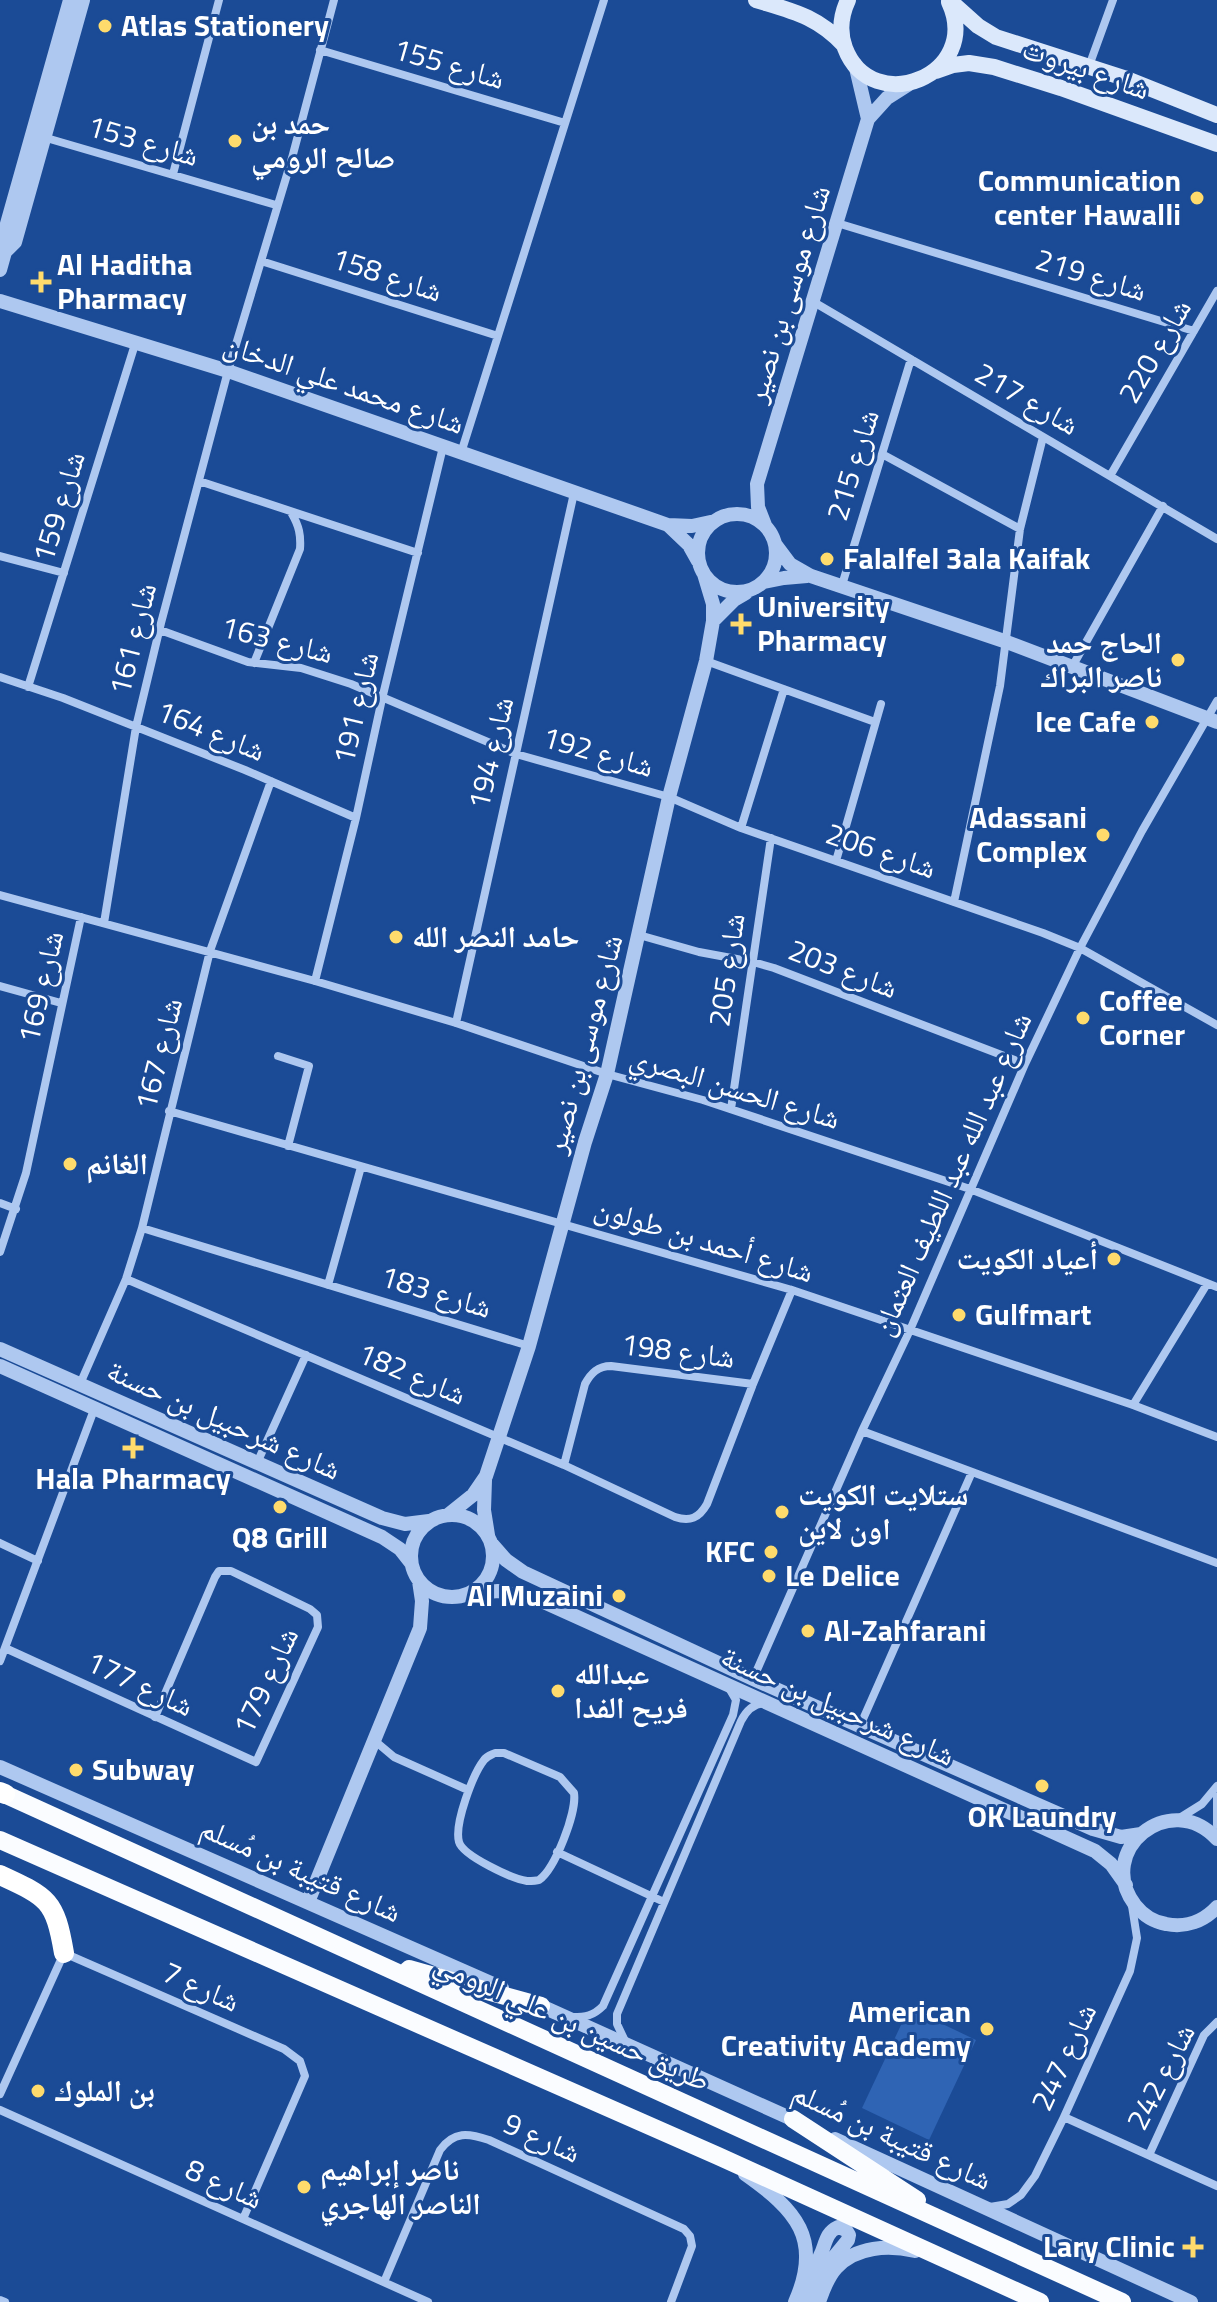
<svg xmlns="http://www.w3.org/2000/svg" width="1217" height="2302" viewBox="0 0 1217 2302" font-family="'Titillium Web','Noto Naskh Arabic',sans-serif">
	<rect width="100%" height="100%" fill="#1b4b96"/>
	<path fill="#2f64b4" d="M909,2008L976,2040L929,2140L862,2108Z"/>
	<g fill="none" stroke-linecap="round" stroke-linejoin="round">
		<path stroke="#aec8f0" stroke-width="8" d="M320,50L565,123
			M1089,66L1113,0
			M43,137L276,205
			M173,174L219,0
			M837,223L1194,331
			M261,261L498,336
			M812,301L1217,539
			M461,453L604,0
			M882,454L1020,529
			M1110,476L1217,291
			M199,481L418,553
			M0,556L64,573
			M842,585L911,359
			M160,630L248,662L301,668L351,684L516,754L669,797L741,828L1043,933L1080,948L1217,1025
			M706,661L875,722
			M254,663L300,549C301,535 299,526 292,514
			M1072,667L1163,506
			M0,677L63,698L245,770L356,818
			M28,687L136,341
			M741,828L784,689
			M836,861L881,704
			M0,895L315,981L456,1023L607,1074L703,1100L970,1189L1217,1287
			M954,902L1000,686L1020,529L1043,437
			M104,923L136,727L161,623L228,371L292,158L334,0
			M639,935L699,952L753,962L774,968L1025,1064
			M315,981L356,818L382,699L443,447
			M0,986L61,1003
			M456,1023L574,493
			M278,1056L309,1066L288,1146
			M731,1109L771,838
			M169,1111L792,1290L1133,1405L1217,1437
			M0,1203L16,1209
			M142,1228L529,1346
			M0,1252L26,1173L81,917
			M126,1279L564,1465L675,1517C690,1522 699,1518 707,1504L753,1384L792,1290
			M328,1285L361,1167
			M80,1384L126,1279L142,1228L210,951L271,781
			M1133,1405L1207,1284
			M862,1431L1217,1563
			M257,1463L306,1355
			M564,1465L585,1384C591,1373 598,1366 611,1366L753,1384
			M0,1543L38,1561
			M5,1648L256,1762L318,1627L317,1615L310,1609L231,1571H219L215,1577L155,1717
			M0,1661L95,1407
			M753,1679L862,1431L910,1330L1025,1064L1080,948L1142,831L1217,701
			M860,1726L972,1472
			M375,1741L394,1757L468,1790
			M495,1753H504L560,1777L574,1793C577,1812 555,1869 539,1880C536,1881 530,1881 527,1881C513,1879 463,1856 459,1842C454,1824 473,1774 484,1760C487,1756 491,1755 495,1753Z
			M1217,1797V1825
			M1178,1819L1202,1804L1217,1786
			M557,1852L664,1902
			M572,2017C586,2017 593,2016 603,2006L733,1715L736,1700L729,1688
			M625,2041L617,2024V2014L741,1721C746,1711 753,1704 764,1703
			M0,2094L64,1953L284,2049L300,2061L305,2076L243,2219
			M0,2110L428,2302
			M1064,2117L1217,2186
			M1149,2155L1204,2035L1217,2022
			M990,2207L1008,2204L1021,2195L1035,2176L1064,2117L1130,1971L1137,1938L1132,1906
			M384,2282L440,2150C454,2131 468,2133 489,2140L684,2229L690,2236L692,2246L671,2302
			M0,2300L5,2302"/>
		<path stroke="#aec8f0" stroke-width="14" d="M855,64L868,119
			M5,252L15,242L83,0
			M0,270L5,252L3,238L70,0
			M0,301L228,371L668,525L692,526L715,521
			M698 553a39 39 0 1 1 78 0a39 39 0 1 1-78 0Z
			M668,525L689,545L698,561
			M765,525L758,507L757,484L868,119L887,98L909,84
			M775,544L790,564L811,576L1004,641L1217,722
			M764,582L784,578L807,576
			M713,621L734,600L746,593
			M0,1349L382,1518L405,1524L429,1521
			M0,1366L382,1537L400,1549L411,1563
			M485,1480L484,1510L488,1535
			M411 1556a41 41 0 1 1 82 0a41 41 0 1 1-82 0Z
			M448,1515L473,1495L486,1476L529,1346L585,1142L607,1074L669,797L706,661L713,621V604L704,574
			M491,1543L506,1560L523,1572L753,1679L1093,1829L1121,1837L1141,1834
			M468,1594L498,1591L544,1602L1095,1851L1111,1864L1126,1885
			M0,1767L502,1988
			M1217,1839C1170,1788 1094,1851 1135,1905C1143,1915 1154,1922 1166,1924C1186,1928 1204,1921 1217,1907
			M308,1902L420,1628L422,1601L419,1581
			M532,2002L801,2123
			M835,2139L1191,2302
			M745,2174C796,2210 823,2239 795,2302
			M805,2280C810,2272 817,2265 820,2256C826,2244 825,2233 838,2227L846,2230L849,2235L848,2240L825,2268L808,2302
			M819,2302C823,2290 828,2277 836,2268C856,2246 889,2245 915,2251"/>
		<path stroke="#dbe8fb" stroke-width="16" d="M756,0C792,11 817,16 844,45
			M848,0C841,15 839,32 845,48C872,119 983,75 949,2
			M949,0L978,26L996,37L1124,78L1217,115
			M936,71L953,65L969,63L994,67L1061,88L1217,144"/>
		<path stroke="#fafcff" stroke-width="18" d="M0,1792L1122,2302
			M0,1840L718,2156L1040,2302
			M409,1969L541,2006
			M793,2119L917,2200"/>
		<path stroke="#fff" stroke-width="20" d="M0,1792L5,1794
			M0,1875C48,1897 55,1900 64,1953"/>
	</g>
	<g fill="#ffdb6c" stroke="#1b4b96" stroke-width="3">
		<circle cx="105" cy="26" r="8"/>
		<circle cx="235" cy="141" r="8"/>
		<circle cx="1197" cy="198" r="8"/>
		<path d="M37 270h8v8h8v8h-8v8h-8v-8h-8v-8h8z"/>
		<circle cx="827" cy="559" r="8"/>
		<path d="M737 612h8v8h8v8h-8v8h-8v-8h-8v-8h8z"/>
		<circle cx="1178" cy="660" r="8"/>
		<circle cx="1152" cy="722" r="8"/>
		<circle cx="1103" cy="835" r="8"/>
		<circle cx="396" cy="937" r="8"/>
		<circle cx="1083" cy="1018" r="8"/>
		<circle cx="70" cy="1164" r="8"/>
		<circle cx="1114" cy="1259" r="8"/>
		<circle cx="959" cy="1315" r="8"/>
		<path d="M129 1436h8v8h8v8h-8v8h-8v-8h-8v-8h8z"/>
		<circle cx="280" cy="1507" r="8"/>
		<circle cx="782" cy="1512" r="8"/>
		<circle cx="771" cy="1552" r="8"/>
		<circle cx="769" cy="1576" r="8"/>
		<circle cx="619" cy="1596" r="8"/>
		<circle cx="808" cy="1631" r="8"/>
		<circle cx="558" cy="1691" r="8"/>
		<circle cx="76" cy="1770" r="8"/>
		<circle cx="1042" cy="1786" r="8"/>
		<circle cx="987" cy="2029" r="8"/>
		<circle cx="38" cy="2091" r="8"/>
		<circle cx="304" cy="2187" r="8"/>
		<path d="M1189 2235h8v8h8v8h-8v8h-8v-8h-8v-8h8z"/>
	</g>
	<g text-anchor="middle" stroke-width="6" stroke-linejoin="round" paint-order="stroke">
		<g font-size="30" font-weight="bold" fill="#fff" stroke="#1b4b96" text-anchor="start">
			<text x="121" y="36">Atlas Stationery</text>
			<text x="251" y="134">حمد بن<tspan x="251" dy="34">صالح الرومي</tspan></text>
			<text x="1181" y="191" text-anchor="end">Communication<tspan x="1181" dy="34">center Hawalli</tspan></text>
			<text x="57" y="275">Al Haditha<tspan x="57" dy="34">Pharmacy</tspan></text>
			<text x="843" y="569">Falalfel 3ala Kaifak</text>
			<text x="757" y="617">University<tspan x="757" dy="34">Pharmacy</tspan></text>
			<text x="1162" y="653" text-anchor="end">الحاج حمد<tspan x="1162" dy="34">ناصر البراك</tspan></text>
			<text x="1136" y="732" text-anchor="end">Ice Cafe</text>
			<text x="1087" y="828" text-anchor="end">Adassani<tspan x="1087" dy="34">Complex</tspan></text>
			<text x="412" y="947">حامد النصر الله</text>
			<text x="1099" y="1011">Coffee<tspan x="1099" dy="34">Corner</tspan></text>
			<text x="86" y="1174">الغانم</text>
			<text x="1098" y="1269" text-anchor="end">أعياد الكويت</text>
			<text x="975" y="1325">Gulfmart</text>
			<text x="133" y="1489" text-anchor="middle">Hala Pharmacy</text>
			<text x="798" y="1505">ستلايت الكويت<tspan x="798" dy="34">اون لاين</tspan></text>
			<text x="280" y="1548" text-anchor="middle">Q8 Grill</text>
			<text x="755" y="1562" text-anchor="end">KFC</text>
			<text x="785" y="1586">Le Delice</text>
			<text x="603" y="1606" text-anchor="end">Al Muzaini</text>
			<text x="824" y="1641">Al-Zahfarani</text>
			<text x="574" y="1684">عبدالله<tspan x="574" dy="34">فريح الفدا</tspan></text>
			<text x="92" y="1780">Subway</text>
			<text x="1042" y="1827" text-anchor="middle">OK Laundry</text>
			<text x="971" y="2022" text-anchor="end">American<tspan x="971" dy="34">Creativity Academy</tspan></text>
			<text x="54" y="2101">بن الملوك</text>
			<text x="320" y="2180">ناصر إبراهيم<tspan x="320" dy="34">الناصر الهاجري</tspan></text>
			<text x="1175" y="2257" text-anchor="end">Lary Clinic</text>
		</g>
		<g font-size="30" fill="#fff" stroke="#1b4b96">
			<text transform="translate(449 64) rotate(16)" y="10">شارع 155</text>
			<text transform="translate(1086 69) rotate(19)" y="10">شارع بيروت</text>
			<text transform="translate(143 141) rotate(16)" y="10">شارع 153</text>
			<text transform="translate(387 275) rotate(18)" y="10">شارع 158</text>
			<text transform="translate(1091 275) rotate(17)" y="10">شارع 219</text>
			<text transform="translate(788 294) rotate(-73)" y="10">شارع موسى بن نصير</text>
			<text transform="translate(1155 351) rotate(-60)" y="10">شارع 220</text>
			<text transform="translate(344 384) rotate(19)" y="10">شارع محمد علي الدخان</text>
			<text transform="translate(1027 399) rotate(30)" y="10">شارع 217</text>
			<text transform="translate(853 465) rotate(-73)" y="10">شارع 215</text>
			<text transform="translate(59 507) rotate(-73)" y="10">شارع 159</text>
			<text transform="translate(133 639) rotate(-76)" y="10">شارع 161</text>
			<text transform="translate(277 640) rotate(14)" y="10">شارع 163</text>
			<text transform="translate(356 708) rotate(-77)" y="10">شارع 191</text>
			<text transform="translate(211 731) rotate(22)" y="10">شارع 164</text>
			<text transform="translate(598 752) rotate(16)" y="10">شارع 192</text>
			<text transform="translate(491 753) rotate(-77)" y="10">شارع 194</text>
			<text transform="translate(881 851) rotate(19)" y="10">شارع 206</text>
			<text transform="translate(843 969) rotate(21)" y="10">شارع 203</text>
			<text transform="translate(727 970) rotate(-82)" y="10">شارع 205</text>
			<text transform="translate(41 987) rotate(-77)" y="10">شارع 169</text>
			<text transform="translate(584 1044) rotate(-75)" y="10">شارع موسى بن نصير</text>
			<text transform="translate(159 1054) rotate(-76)" y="10">شارع 167</text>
			<text transform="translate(735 1088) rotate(17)" y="10">شارع الحسن البصري</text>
			<text transform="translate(952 1174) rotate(-66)" y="10">شارع عبد الله عبد اللطيف العثمان</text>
			<text transform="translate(704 1240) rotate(17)" y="10">شارع أحمد بن طولون</text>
			<text transform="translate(436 1292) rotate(17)" y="10">شارع 183</text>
			<text transform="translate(678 1351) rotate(7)" y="10">شارع 198</text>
			<text transform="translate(412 1374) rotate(23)" y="10">شارع 182</text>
			<text transform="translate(224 1420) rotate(24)" y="10">شارع شرحبيل بن حسنة</text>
			<text transform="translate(266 1681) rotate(-65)" y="10">شارع 179</text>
			<text transform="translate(140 1684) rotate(25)" y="10">شارع 177</text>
			<text transform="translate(838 1706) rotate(24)" y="10">شارع شرحبيل بن حسنة</text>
			<text transform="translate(301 1870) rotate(24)" y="10">شارع قتيبة بن مُسلم</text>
			<text transform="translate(201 1987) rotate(24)" y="10">شارع 7</text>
			<text transform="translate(572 2022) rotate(24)" y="10">طريق حسين بن علي الرومي</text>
			<text transform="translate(1064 2057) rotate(-65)" y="10">شارع 247</text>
			<text transform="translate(1161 2077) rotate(-63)" y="10">شارع 242</text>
			<text transform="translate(892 2136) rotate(25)" y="10">شارع قتيبة بن مُسلم</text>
			<text transform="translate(542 2138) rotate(24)" y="10">شارع 9</text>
			<text transform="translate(224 2184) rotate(24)" y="10">شارع 8</text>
		</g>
	</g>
</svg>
